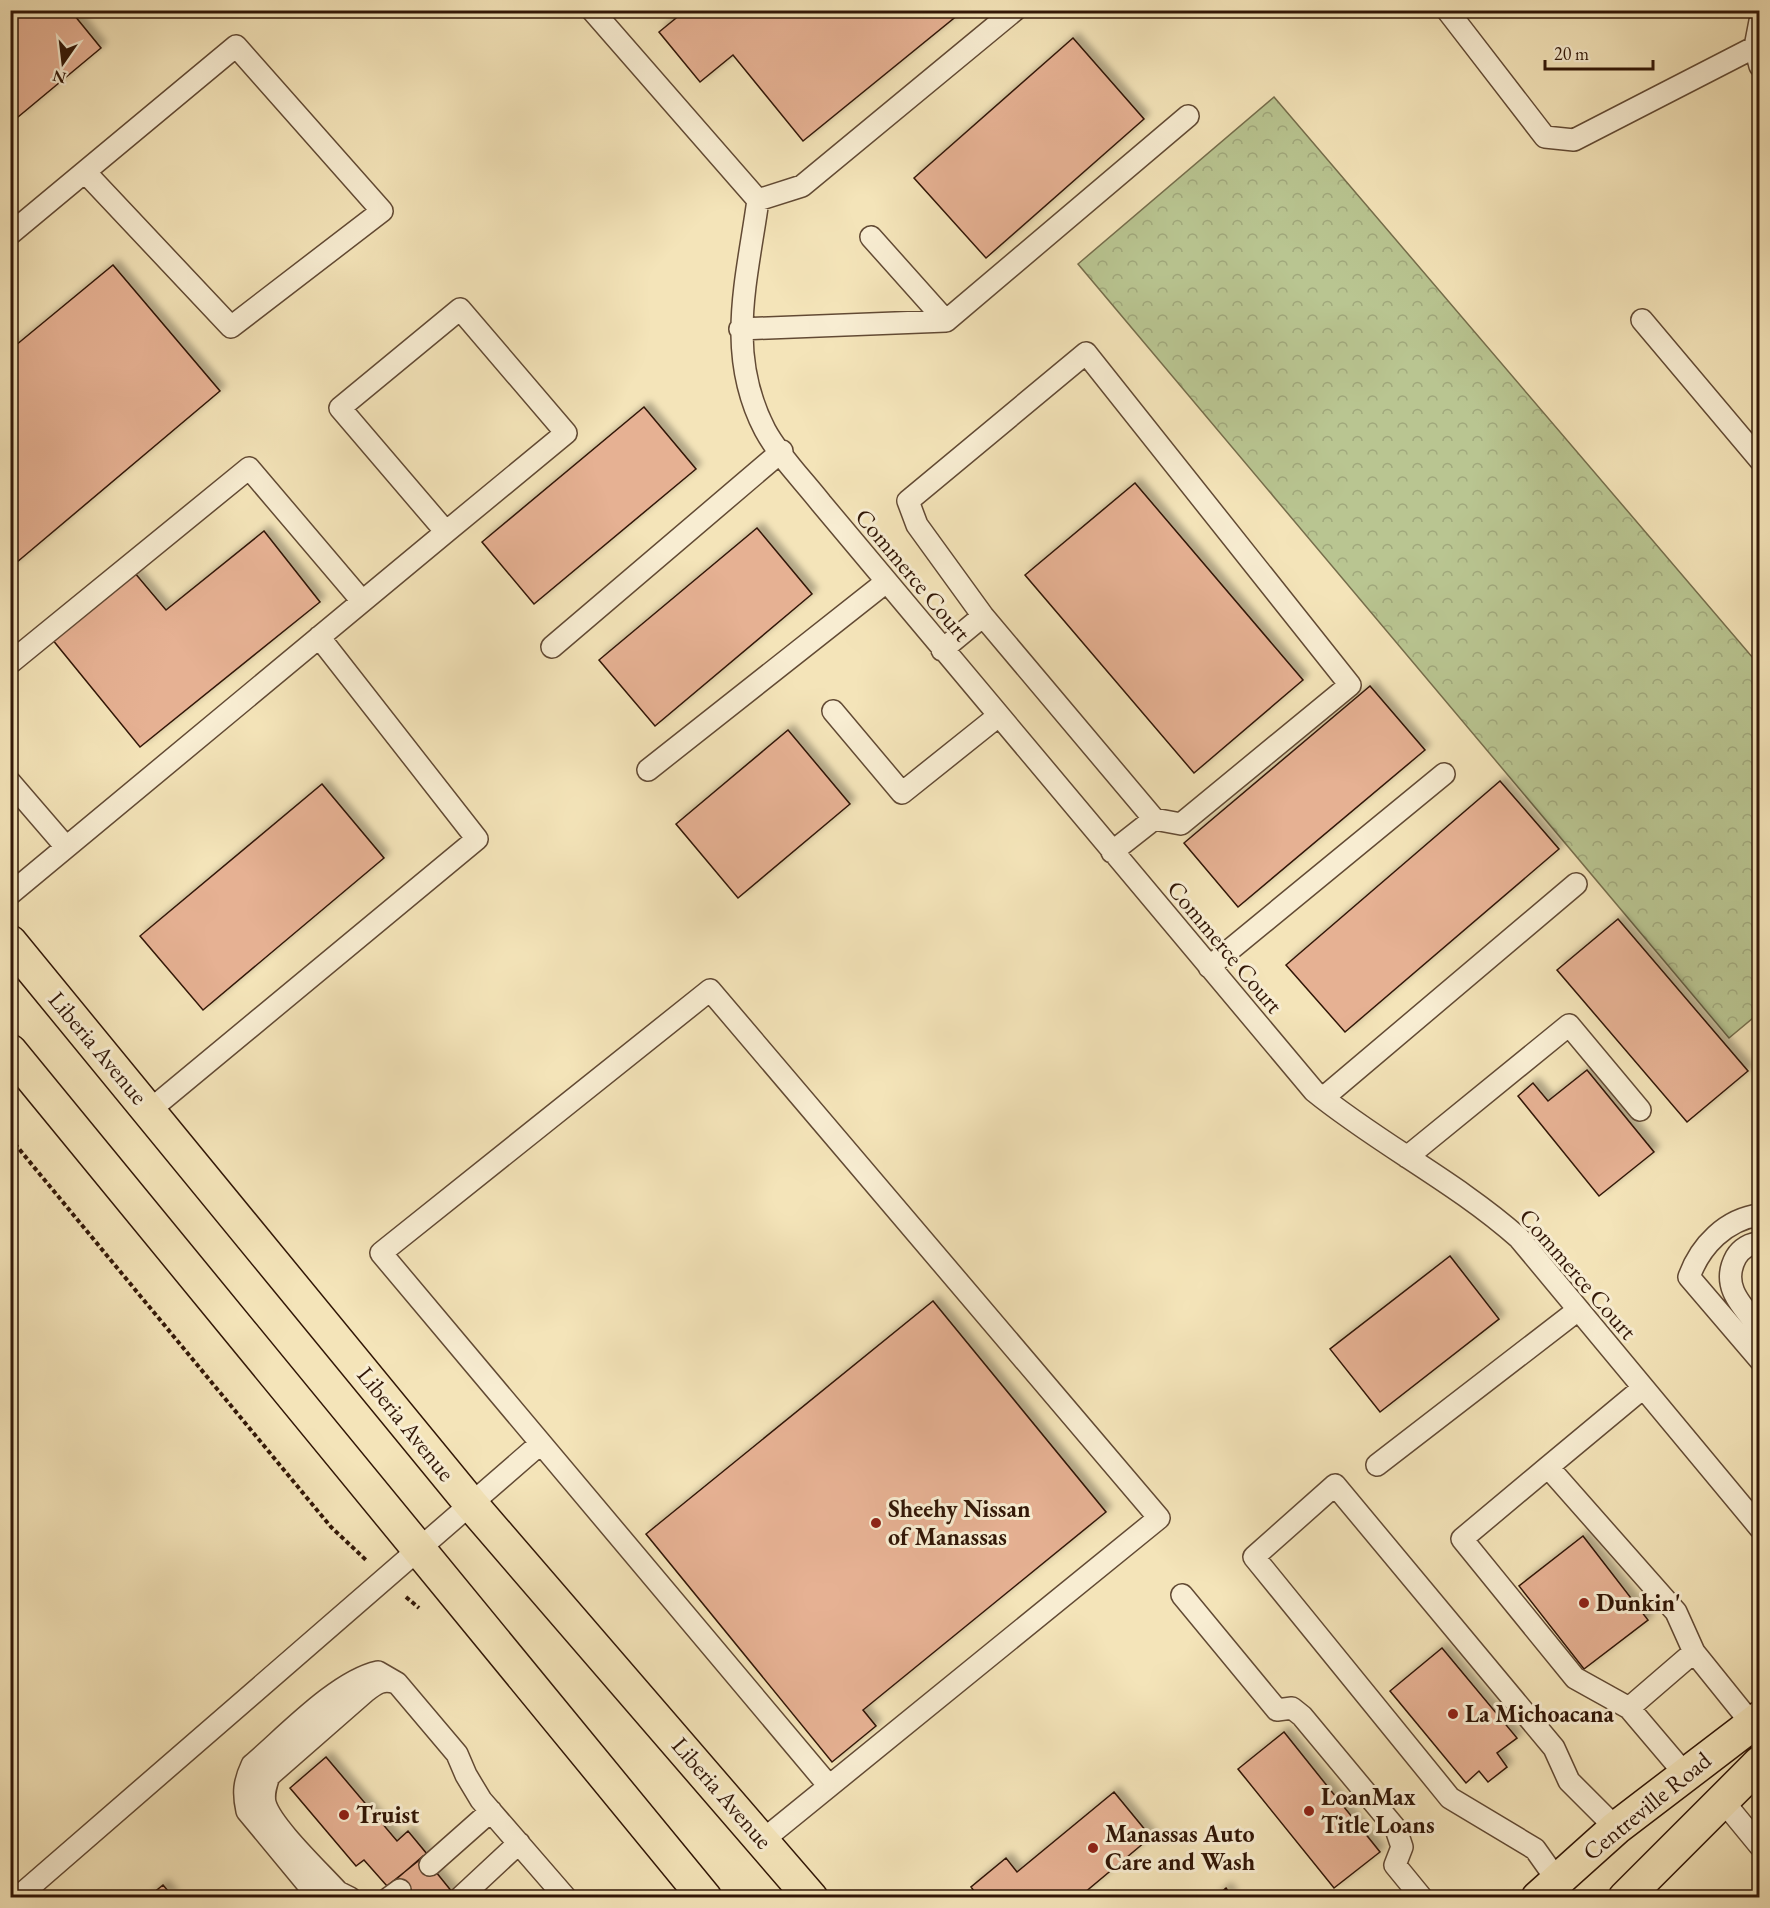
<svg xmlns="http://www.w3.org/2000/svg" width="1770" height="1908" viewBox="0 0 1770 1908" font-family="'EB Garamond',serif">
	<defs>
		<pattern id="forest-crowns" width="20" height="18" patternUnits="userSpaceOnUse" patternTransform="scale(1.5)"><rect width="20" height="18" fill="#b9c591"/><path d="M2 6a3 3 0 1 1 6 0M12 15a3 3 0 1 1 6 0" fill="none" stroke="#a0a87c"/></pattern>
		<filter id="shadow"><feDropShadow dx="5.5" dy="-5.5" stdDeviation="3" flood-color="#0004"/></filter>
	</defs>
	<rect width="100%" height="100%" fill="#f4e4b9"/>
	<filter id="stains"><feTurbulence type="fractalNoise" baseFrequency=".00333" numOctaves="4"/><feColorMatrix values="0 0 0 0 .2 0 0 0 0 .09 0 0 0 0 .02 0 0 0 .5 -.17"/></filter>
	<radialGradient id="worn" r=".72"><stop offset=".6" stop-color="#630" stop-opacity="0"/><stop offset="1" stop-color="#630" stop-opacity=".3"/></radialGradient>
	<path fill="url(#forest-crowns)" stroke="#766e4c" stroke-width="1.5" d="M1274,97L1759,665V1013L1729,1038L1078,264Z"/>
	<path fill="#e6b193" stroke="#321707" stroke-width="1.5" filter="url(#shadow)" d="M10,10H70L101,48L18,117L10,108Z
		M686,10H964L803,141L733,55L700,82L659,32Z
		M1073,38L1144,119L986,258L914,178Z
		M113,265L220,391L10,568V350Z
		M644,407L696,469L534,604L482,542Z
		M1135,483L1303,680L1194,773L1025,575Z
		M757,528L812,594L655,726L599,660Z
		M264,531L320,602L140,747L52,639L134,572L166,610Z
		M1370,686L1425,750L1238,907L1184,843Z
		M788,730L850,804L738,898L676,824Z
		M1500,781L1559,849L1345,1032L1286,965Z
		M322,784L384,858L203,1010L140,936Z
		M1618,919L1748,1071L1687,1122L1557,970Z
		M1587,1070L1654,1152L1599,1196L1518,1096L1533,1083L1548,1101Z
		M1450,1256L1499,1319L1380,1412L1330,1349Z
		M933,1301L1106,1512L863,1710L876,1726L832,1762L646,1534Z
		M1583,1536L1648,1620L1584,1669L1519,1586Z
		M1442,1648L1517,1738L1497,1753L1507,1767L1488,1782L1479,1771L1466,1783L1390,1691Z
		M1284,1732L1380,1852L1334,1888L1238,1769Z
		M326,1757L397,1841L408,1831L427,1854L387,1886L364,1860L356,1866L290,1788Z
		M1114,1792L1151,1837L1078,1898H979L971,1887L1006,1858L1017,1872Z
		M423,1856L457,1898H406L393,1882Z
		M163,1885L174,1898H147Z
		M1226,1888L1233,1898H1214Z"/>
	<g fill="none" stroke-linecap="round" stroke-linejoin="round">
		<defs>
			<path id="service" d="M592,10L758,200C747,280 725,353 765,430C779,456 803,480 821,503L1314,1091C1379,1144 1456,1182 1519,1238L1760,1528
				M1447,10L1545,137L1574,140L1755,47
				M1760,21L1755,47L1760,66
				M758,200L802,186L1015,10
				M10,234L236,46L382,211L231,327L85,172
				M871,237L946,321
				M460,309L566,433L446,532L340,408Z
				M1642,320L1760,460
				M740,329L946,321L1188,116
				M552,647L782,451
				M942,650L983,616
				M10,663L249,468L362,601
				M833,711L902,793L997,717
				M648,770L886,582
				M10,782L66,847
				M1112,852L1154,819L983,616L917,525L908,501L1086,353L1350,685L1181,824L1154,819
				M10,894L446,532
				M1209,967L1444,774
				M1323,1098L1576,884
				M150,1110L477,839L319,637
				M1407,1157L1569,1025L1640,1110
				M1760,1215C1726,1219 1700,1246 1689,1277L1760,1360
				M1760,1243C1750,1243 1741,1249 1736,1257C1720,1286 1742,1306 1760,1328
				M1377,1465L1578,1310
				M1548,1467L1643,1388
				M1182,1595L1277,1710L1292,1708L1302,1716L1396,1829L1402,1847L1395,1865L1422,1898
				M1629,1708L1694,1652
				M1685,1774L1629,1708L1575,1678L1462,1539L1548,1467L1676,1612L1694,1652L1752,1724
				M1723,1801L1760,1846
				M763,1840L1159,1518L710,990L381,1253L829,1786
				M430,1865L491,1811
				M1557,1880L1535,1849L1450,1798L1254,1557L1335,1485L1554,1748L1569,1781L1616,1828
				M17,1898L540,1444
				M319,1898L247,1811C243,1793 244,1782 252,1765C285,1737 337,1681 378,1672L397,1683L457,1754L466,1775L481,1800L566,1898
				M350,1898L338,1892C320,1872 271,1826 265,1803C263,1793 266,1785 269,1776L365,1692C375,1684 383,1678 396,1683
				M389,1898L400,1890
				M460,1898L519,1843"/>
			<path id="trunk" d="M10,942L471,1504L811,1898
				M10,1051L705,1898
				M1538,1898L1616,1828L1760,1718
				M1625,1898L1760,1763"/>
		</defs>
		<use href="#service" stroke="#624a34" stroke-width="24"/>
		<use href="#trunk" stroke="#321707" stroke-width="36"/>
		<path stroke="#321707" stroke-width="4" stroke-dasharray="4.5 3" stroke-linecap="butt" d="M10,1138L331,1527L366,1560
			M406,1597L419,1608"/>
		<use href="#service" stroke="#f8edd2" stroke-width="21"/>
		<use href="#trunk" stroke="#f4e4b9" stroke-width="33"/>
	</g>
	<g fill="#8f2418" stroke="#f8edd2" stroke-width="2">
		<circle cx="876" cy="1523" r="6"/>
		<circle cx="1584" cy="1603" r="6"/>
		<circle cx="1453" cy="1714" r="6"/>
		<circle cx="1309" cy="1811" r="6"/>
		<circle cx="344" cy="1815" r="6"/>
		<circle cx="1093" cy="1848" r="6"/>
	</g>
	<g text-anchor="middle" stroke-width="6" stroke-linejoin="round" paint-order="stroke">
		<g font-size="24" fill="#321707" stroke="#f8edd2">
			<text transform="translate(913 575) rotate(50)" y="8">Commerce Court</text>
			<text transform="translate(1225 947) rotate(50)" y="8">Commerce Court</text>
			<text transform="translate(98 1048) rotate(50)" y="8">Liberia Avenue</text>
			<text transform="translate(1578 1274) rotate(49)" y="8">Commerce Court</text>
			<text transform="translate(406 1424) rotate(51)" y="8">Liberia Avenue</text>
			<text transform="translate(722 1793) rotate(49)" y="8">Liberia Avenue</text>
			<text transform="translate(1647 1806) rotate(-39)" y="8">Centreville Road</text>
		</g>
		<g font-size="24" font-weight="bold" fill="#321707" stroke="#f8edd2" text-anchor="start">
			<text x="888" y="1517">Sheehy Nissan<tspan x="888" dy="28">of Manassas</tspan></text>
			<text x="1596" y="1611">Dunkin'</text>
			<text x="1465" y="1722">La Michoacana</text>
			<text x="1321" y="1805">LoanMax<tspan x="1321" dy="28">Title Loans</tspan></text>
			<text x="356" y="1823">Truist</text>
			<text x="1105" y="1842">Manassas Auto<tspan x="1105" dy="28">Care and Wash</tspan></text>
		</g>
	</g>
	<rect width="1770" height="1908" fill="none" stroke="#f4e4b9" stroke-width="36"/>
	<rect x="12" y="12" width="1746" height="1884" fill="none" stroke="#321707" stroke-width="3"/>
	<rect x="18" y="18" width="1734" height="1872" fill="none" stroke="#321707" stroke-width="1.5"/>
	<g transform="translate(63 63) rotate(194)" stroke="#f8edd2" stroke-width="4.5" paint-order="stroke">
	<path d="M0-4.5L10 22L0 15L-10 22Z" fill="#321707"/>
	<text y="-9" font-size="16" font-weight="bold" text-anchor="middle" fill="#321707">N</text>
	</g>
	<path d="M1545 60v9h108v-9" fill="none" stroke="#321707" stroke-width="3"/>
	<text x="1554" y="60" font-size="18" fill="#321707" stroke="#f8edd2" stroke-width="4.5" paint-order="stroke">20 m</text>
	<rect width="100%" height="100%" filter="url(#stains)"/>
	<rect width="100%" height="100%" fill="url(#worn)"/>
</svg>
